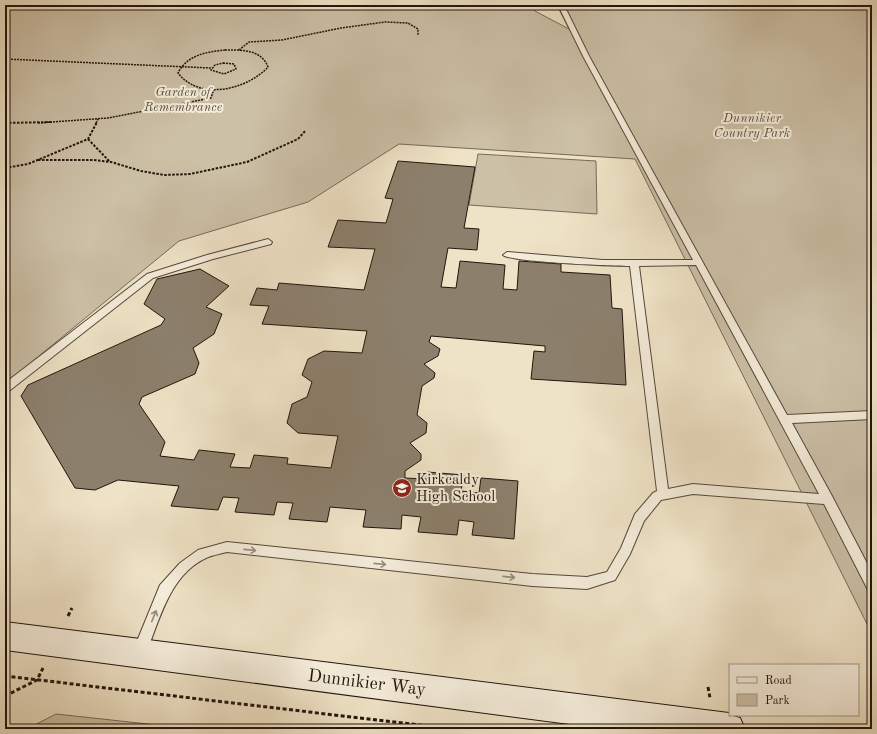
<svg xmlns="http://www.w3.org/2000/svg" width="877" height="734" viewBox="0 0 877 734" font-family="'Old Standard TT',serif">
	<rect width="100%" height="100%" fill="#efe3c7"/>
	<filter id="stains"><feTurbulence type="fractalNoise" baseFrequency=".005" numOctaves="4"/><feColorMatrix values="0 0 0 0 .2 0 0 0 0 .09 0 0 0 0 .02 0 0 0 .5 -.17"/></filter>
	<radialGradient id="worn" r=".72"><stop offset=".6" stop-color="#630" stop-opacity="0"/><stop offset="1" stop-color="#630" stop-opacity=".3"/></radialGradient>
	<path fill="#ccc0a7" stroke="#766a5a" d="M5,5H531L535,11L569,29L557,5H872V634L635,159L399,144L308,202L179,241L5,384Z
		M478,154L596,161L597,214L469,205Z
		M56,714L194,729H27Z"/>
	<path fill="#8c806d" stroke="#20150c" d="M398,161L475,167L464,228L479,229L477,250L448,248L441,287L456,288L460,261L505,265L503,289L517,290L519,261L561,264V272L610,275L612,308L622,309L626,385L531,379L534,351L545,352V346L431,336L429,342L440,349L438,356L424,364L435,373L434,378L422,386L417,415L427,423L426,433L410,443L421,454V460L405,471V478L426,479L427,472L464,475L461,491L479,493L481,478L518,481L514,539L472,535L474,522L459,520L457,535L418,532L421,517L402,515L401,529L363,527L366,510L330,507L327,522L289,519L293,503L277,502L274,515L235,512L239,498L223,497L218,510L171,506L179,486L118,480L95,490L75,488L21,396L28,385L161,325L165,319L144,304L157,279L200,269L229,286L206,307L222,314L214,334L193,348L199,363L195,374L142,397L139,404L165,442L160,456L194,460L199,450L235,454L230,467L250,468L254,455L288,458L287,464L331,468L338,436L298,433L287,423L292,404L307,397L312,382L302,375L308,359L324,351L362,353L367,331L262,324L269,306L250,305L257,288L277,290L279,283L364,290L375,249L328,247L338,220L386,223L393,199L385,198Z"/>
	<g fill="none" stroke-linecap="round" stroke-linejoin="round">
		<defs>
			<path id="service" d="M558,5H564L589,56L787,415L872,411V419L792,423L832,496L872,573V592L868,590L824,504L693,494L661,500L644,521L630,554L615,580L587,589L532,586L227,552C220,554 212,555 206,558C169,575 159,622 145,656L140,657L135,656L133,651L160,585L180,563L198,550L227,542L532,574L587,577L607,572L621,548L635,514L653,493L657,491L630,266C613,266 510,262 503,255L507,252L603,260H693L583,56ZM696,265L819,494L693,484L668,489L639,266Z
				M268,239L272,242L271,244L213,259L153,278L9,391L5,392V383L147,274L207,255Z"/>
			<path id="secondary" d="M5,622L729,713L730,715L740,718L745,729H608L5,650Z"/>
		</defs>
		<use href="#service" stroke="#54483b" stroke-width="2"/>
		<use href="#secondary" stroke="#20150c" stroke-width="2"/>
		<path stroke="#20150c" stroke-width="1.5" stroke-dasharray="2 1" stroke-linecap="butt" d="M225,50C242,50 261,49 268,67C247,90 199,101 178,73C187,55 206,52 225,50Z
			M239,50L249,42L282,40L341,28L385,22L408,23L418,29V35
			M5,59L211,68
			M223,63L234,64L236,69L224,74L211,70L215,65Z
			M38,123L108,118L211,98L214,89
			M96,123L98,119"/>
		<path stroke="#20150c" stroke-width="2" stroke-dasharray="2.5 1.5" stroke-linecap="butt" d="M5,123L53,122
			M88,139L110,162
			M38,160H94L111,162L141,171L164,175L190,174L247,162L298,139L306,130
			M5,168L28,164L88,139L97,122"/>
		<path stroke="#20150c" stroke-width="3" stroke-dasharray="4 2.5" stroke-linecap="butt" d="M68,616L72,608
			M5,676L453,729
			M708,687L710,698
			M5,696L37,680L43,668"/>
		<use href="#service" fill="#f5eddb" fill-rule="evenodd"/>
		<use href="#secondary" fill="#f5eddb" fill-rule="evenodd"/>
	</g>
	<defs><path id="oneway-shaft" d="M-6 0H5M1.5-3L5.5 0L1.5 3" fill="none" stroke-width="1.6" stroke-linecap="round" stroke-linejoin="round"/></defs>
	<g stroke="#958c7e">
		<use href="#oneway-shaft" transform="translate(250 550) rotate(6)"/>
		<use href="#oneway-shaft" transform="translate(380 564) rotate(6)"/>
		<use href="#oneway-shaft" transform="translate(509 577) rotate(6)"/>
		<use href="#oneway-shaft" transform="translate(154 616) rotate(-68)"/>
	</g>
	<defs>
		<symbol id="school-disc" viewBox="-11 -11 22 22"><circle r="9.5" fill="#8f2418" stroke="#f5eddb"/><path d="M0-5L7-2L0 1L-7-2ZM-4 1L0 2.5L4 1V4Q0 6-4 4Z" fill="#fff"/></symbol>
	</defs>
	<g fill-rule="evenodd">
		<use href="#school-disc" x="391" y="477" width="22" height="22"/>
	</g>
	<g text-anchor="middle" stroke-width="4" stroke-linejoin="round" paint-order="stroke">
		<g font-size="13" font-style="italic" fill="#5c5142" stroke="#f5eddb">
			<text x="183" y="96">Garden of<tspan x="183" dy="15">Remembrance</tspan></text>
			<text x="752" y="122">Dunnikier<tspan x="752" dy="15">Country Park</tspan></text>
		</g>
		<g font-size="15" fill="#20150c" stroke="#f5eddb" text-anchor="start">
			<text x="416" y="484">Kirkcaldy<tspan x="416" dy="17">High School</tspan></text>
		</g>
		<g font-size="18" fill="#20150c" stroke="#f5eddb">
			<text transform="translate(367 682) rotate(7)" y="6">Dunnikier Way</text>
		</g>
	</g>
	<rect width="877" height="734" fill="none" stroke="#efe3c7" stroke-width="20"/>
	<rect x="6" y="6" width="865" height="722" fill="none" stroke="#20150c" stroke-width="2"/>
	<rect x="10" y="10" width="857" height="714" fill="none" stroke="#20150c"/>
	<rect x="729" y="664" width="130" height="52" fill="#f5eddb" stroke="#a09788"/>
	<rect x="737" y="677" width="20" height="6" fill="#f5eddb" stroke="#a09788"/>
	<text x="765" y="684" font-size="12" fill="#20150c">Road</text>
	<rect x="737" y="694" width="20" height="12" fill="#ccc0a7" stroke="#a09788"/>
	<text x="765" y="704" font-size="12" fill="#20150c">Park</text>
	<rect width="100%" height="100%" filter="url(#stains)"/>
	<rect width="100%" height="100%" fill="url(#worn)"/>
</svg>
